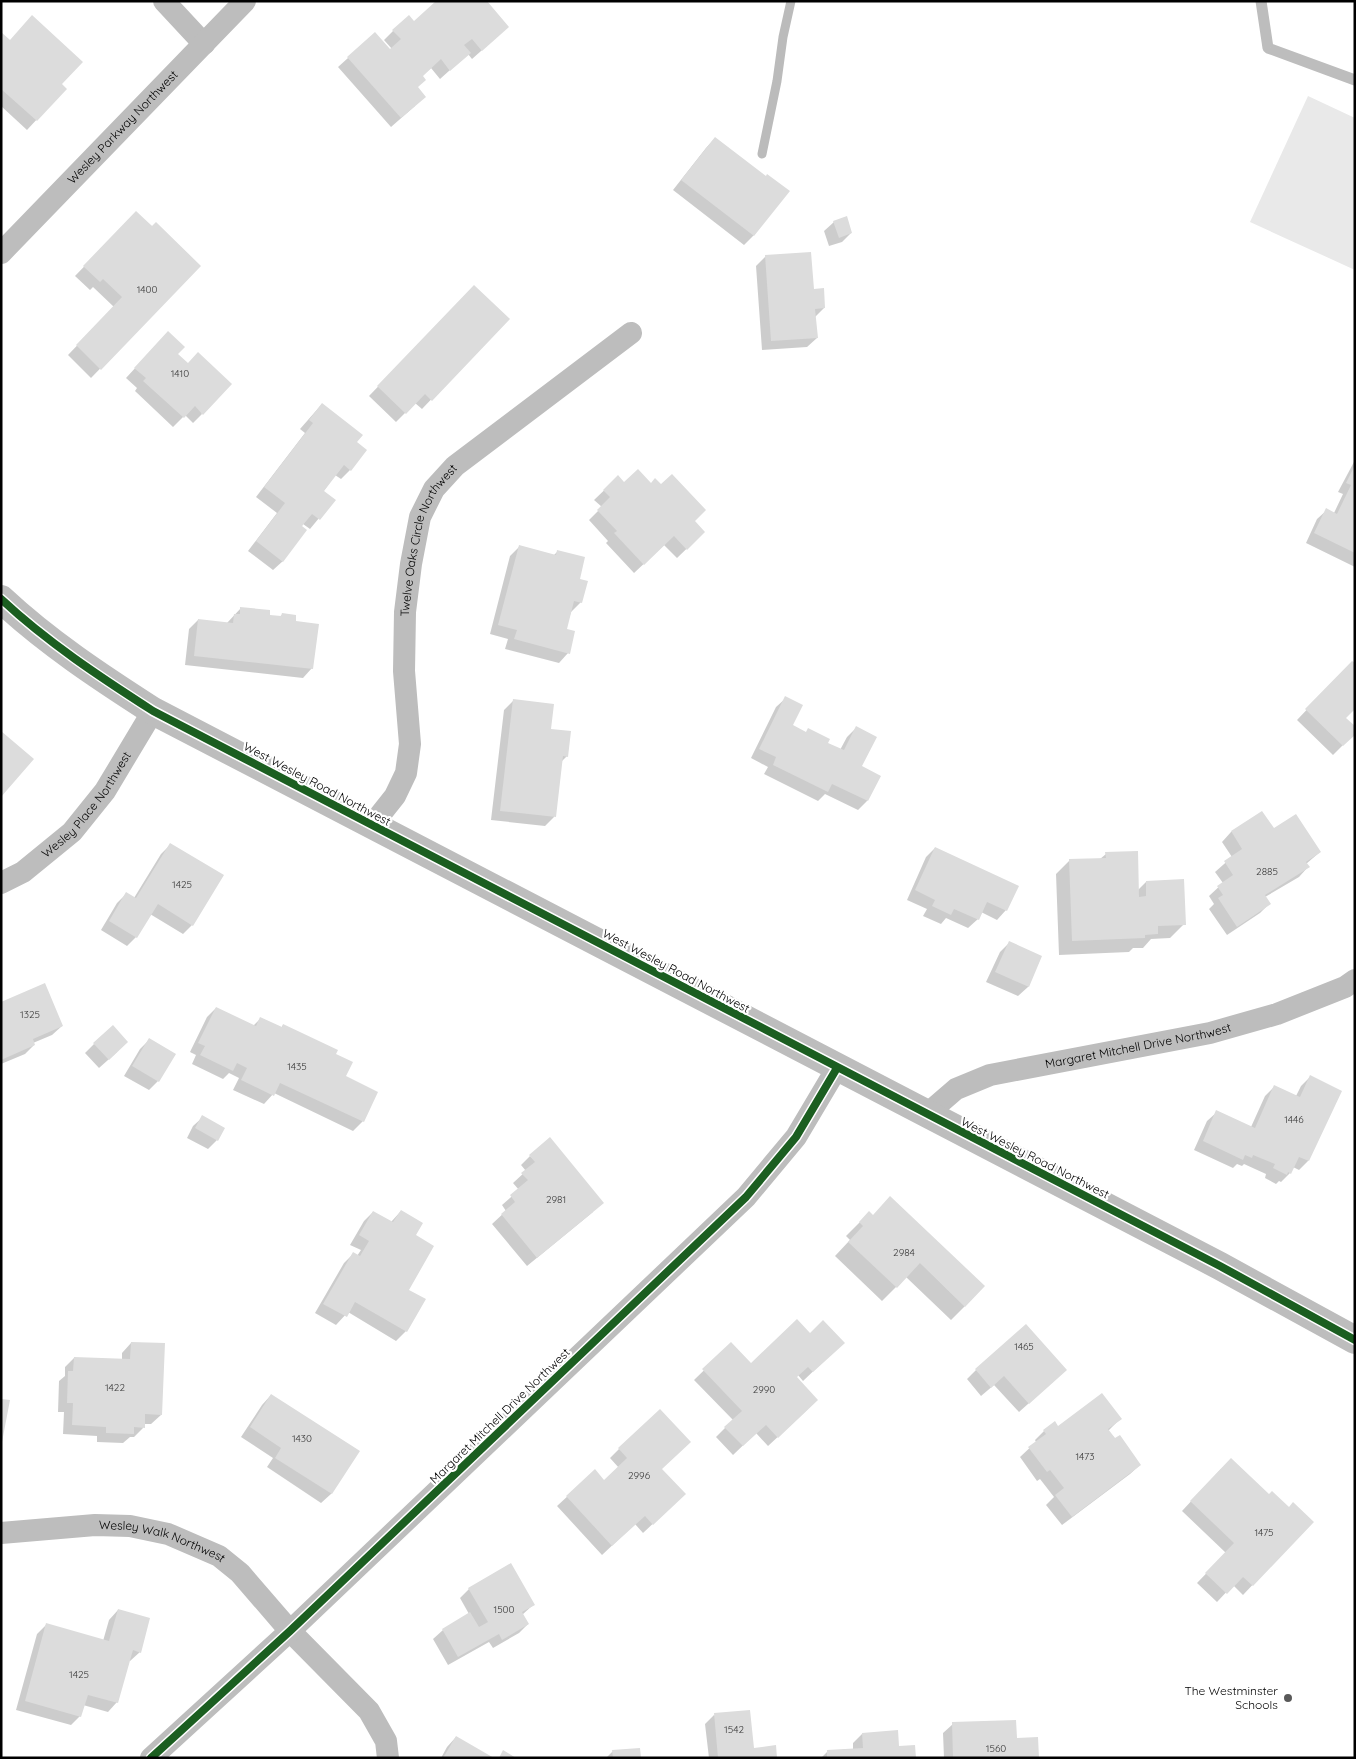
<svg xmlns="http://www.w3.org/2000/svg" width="1356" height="1759" viewBox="0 0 1356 1759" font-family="Quicksand,sans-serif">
	<rect width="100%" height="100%" fill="#fff"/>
	<path fill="#e9e9e9" d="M1308,96L1355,118V270L1250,222Z"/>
	<path fill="#0003" d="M414,23L498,36L472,59L468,54L440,79L431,68L422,76L416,88L415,106L391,127L338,67L348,58L390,51L392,49L384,40L393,31Z
		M1,34L65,89L27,130L1,106Z
		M715,138L765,178L788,191L753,236L744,245L673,190L706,148Z
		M136,213L200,266L91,378L68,355L114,307L93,287L90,290L75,276Z
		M834,222L851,233L842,242L829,246L824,231Z
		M766,256L824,308L815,317L817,338L807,347L762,350L756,266Z
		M474,287L508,319L422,409L415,403L396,422L369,396Z
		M159,342L176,354L202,414L193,423L185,415L173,427L135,391L137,388L126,378Z
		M322,404L356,442L350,470L341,479L335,475L323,492L334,500L310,529L303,524L283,561L273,570L248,551L277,513L256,497L305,433L300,429Z
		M1355,460V567L1306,543L1317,519L1327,510L1334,513L1343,494L1338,492Z
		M618,477L624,484L661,486L704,532L677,558L664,545L634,573L606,543L608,541L589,520L602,507L594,500Z
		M519,547L553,556L558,551L578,580L581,602L571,612L565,630L568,653L559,663L505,649L508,639L490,634L510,556Z
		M241,608L268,616L279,617L282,615L294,622L312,668L303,678L185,665L189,629L198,620L227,623Z
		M1352,662L1355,665V710L1353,709L1344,718L1355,733L1333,755L1297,720Z
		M786,698L791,726L840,750L847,737L856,728L860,767L879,776L867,801L858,810L825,794L818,801L764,774L768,767L751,758L776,707Z
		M513,701L550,730L567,756L561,762L554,817L545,826L491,820L504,710Z
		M1262,813L1273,830L1320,852L1306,864L1308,867L1299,877L1265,897L1269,904L1260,913L1227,935L1209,909L1214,904L1209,896L1223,883L1215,872L1232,857L1222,842L1231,832Z
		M170,845L192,925L183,934L150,914L136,937L127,946L101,930L117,903L126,894L134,898L161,854Z
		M935,848L1006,910L997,920L981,912L978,919L968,928L946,918L941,924L923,916L927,909L907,900L926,857Z
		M1106,854L1138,890L1146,882L1184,924L1170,938L1151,939L1143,948H1133L1129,952L1059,955L1056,874L1070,860L1100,859Z
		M1009,943L1041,957L1028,987L1018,996L986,982L1000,952Z
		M1,1003L62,1026L52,1035L33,1043L34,1045L25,1054L1,1064Z
		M216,1008L253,1026L261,1018L281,1028L283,1025L335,1055L363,1121L353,1131L274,1093L264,1104L233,1090L239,1078L229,1073L223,1079L192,1064L196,1055L190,1052L207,1017Z
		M149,1040L158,1081L149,1090L124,1076L140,1049Z
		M94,1044L117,1052L99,1068L85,1053Z
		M1310,1077L1341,1091L1308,1161L1299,1170L1293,1167L1290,1173L1281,1182L1279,1181L1276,1184L1265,1178L1266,1174L1244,1164L1242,1166L1237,1164L1233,1168L1194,1150L1207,1121L1217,1112L1251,1127L1265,1096L1274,1087L1296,1096L1301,1086Z
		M203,1117L217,1140L208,1149L187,1138L193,1126Z
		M530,1156L593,1212L527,1266L492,1224L506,1211L502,1205L519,1190L513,1183L526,1171L521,1165Z
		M401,1211L414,1236L407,1290L424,1300L406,1331L396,1341L348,1312L336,1325L315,1313L344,1263L353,1254L357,1256L361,1250L350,1245L364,1221L373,1212L391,1222Z
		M869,1213L965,1306L951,1320L906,1277L882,1301L835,1256L850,1240L846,1236Z
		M810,1334L843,1343L803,1381L798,1375L795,1377L808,1409L768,1446L756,1433L733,1455L716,1437L733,1420L694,1380L731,1344L751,1365Z
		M131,1343L161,1415L151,1424H144L143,1428L134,1437H130L123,1443L97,1442V1436L63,1434L64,1412H58L59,1381L65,1376V1367L74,1358L122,1360V1353Z
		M976,1370L1056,1379L1019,1412L994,1385L981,1396L967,1379Z
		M271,1395L358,1452L331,1494L321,1503L267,1467L273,1458L241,1437L262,1405Z
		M1120,1419L1108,1431L1140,1465L1130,1474L1062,1525L1046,1505L1054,1497L1040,1479L1037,1481L1020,1457L1036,1442L1035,1440L1044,1431Z
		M619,1449L661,1469L675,1503L643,1533L635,1524L602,1555L557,1506L595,1471L604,1481L619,1468L610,1458Z
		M1221,1469L1312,1522L1243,1595L1233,1585L1217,1602L1197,1583L1226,1553L1182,1511Z
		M469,1589L533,1605L522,1615L528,1624L519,1633L493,1648L489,1642L448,1665L433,1639L443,1630L469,1614L460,1598Z
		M118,1610L140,1652L130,1661H129L117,1702L108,1712L83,1705L80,1716L71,1725L16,1710L37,1634L46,1625L103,1641L109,1620Z
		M714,1715L753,1749L776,1758H709L705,1724Z
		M953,1724L1016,1739L1038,1758H944L943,1733Z
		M862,1734L898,1747L915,1758H821L828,1751L853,1749V1743Z
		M456,1737L492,1758H441L447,1747Z
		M613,1751L640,1758H606Z"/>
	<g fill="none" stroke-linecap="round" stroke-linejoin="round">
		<path stroke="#bbb" stroke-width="9" d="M762,154L777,81L783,37L791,1"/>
	</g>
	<path fill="#dcdcdc" d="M436,1H487L509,27L482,51L472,39L464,45L471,53L450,71L441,59L423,76L426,80L418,87L426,97L401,118L347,57L375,32L390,49L401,39L392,30L409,15L414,21Z
		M32,15L83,62L62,84L67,89L37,121L1,89V32L10,40Z
		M715,137L766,176L767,174L790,191L754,236L681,180Z
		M136,211L152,226L156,222L201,266L101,370L76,345L122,297L103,279L100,282L83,266Z
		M847,216L852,233L839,238L833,221Z
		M811,252L814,289L824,288L825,308L815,309L818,338L771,341L765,255Z
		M474,285L510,319L432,401L425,394L406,414L377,386Z
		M168,331L185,347L178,354L188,363L198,352L232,384L203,415L195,406L184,418L143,381L146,378L134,368Z
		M322,403L363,435L357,442L367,450L351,471L344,465L324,491L336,500L320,520L312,514L302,526L307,530L283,562L256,541L285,503L264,487L313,423L309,420Z
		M1355,465V553L1314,533L1326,508L1337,514L1351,485L1346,483Z
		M638,469L651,483L655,478L661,484L672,474L706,510L695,521L705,532L687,550L674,536L644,565L614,533L617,531L597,510L610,497L603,490L618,475L624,482Z
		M519,545L556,555L557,550L585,557L580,579L588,581L582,603L574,601L567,629L575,631L570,654L514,639L517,630L498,625Z
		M240,607L270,610V615L281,616L282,613L296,615V621L319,624L313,669L194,656L198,619L233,623L234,614H240Z
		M1352,661L1355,663V709L1346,718L1355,726V735L1343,746L1305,709Z
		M785,696L803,705L793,725L806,732L808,728L830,739L828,743L844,750L856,726L877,737L862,766L881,776L868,801L832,784L828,792L773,765L776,757L759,749Z
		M513,699L554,704L551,729L571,731L568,757L563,756L556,817L500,811Z
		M1,731L34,759L1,797Z
		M1262,811L1274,828L1296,814L1321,852L1306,862L1310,867L1265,895L1271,904L1237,927L1218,898L1223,895L1217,886L1233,875L1224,861L1242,849L1231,831Z
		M170,843L224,875L193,926L158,904L137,938L109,921L126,892L136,898Z
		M935,847L1019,886L1007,911L987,902L979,920L954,909L951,915L932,906L935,900L915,890Z
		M1138,851L1139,897L1146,896V881L1184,879L1186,925L1158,926V934L1145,935V938L1072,941L1069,859L1106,858L1105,852Z
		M1009,941L1042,956L1029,987L995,972Z
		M45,983L63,1026L33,1039L35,1045L1,1060V1002Z
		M216,1007L256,1026L260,1017L282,1027L283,1024L338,1050L336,1054L353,1062L346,1076L378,1092L364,1122L280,1083L274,1096L241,1080L247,1068L237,1063L233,1071L200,1055L205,1046L198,1043Z
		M113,1025L128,1042L109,1060L93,1043Z
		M149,1038L176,1054L159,1082L132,1066Z
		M1310,1075L1342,1091L1309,1161L1299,1157L1291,1174L1288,1172L1287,1175L1273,1168L1275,1164L1253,1155L1252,1158L1245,1155L1243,1160L1203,1141L1216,1110L1255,1128L1274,1085L1300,1097Z
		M202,1115L225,1128L218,1141L195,1128Z
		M550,1137L604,1203L537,1258L501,1214L515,1202L510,1195L528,1180L521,1173L535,1162L529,1155Z
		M890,1196L985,1286L965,1307L920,1263L897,1288L848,1242L863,1226L859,1222L869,1211L873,1215Z
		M401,1210L423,1223L416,1235L434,1246L409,1290L426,1299L407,1332L355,1302L347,1317L323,1304L353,1252L360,1256L369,1241L359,1235L373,1211L393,1222Z
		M797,1319L810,1333L823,1320L845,1343L813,1372L808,1367L797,1377L818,1400L778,1438L766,1425L743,1446L724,1427L742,1411L702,1369L731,1342L751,1363Z
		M1026,1324L1067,1370L1029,1404L1004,1376L991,1388L975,1369Z
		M131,1342L165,1343L162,1415L145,1414V1428L134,1427V1434L106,1433V1427L72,1425L73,1403H67L68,1371H73L74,1357L130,1359Z
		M1102,1393L1122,1419L1108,1429L1115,1438L1120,1435L1141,1465L1072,1517L1055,1495L1064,1488L1050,1470L1047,1472L1028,1447L1046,1434L1043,1430L1055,1421L1058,1426Z
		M271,1394L360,1451L332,1494L275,1458L281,1448L250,1427Z
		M1,1399L10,1400L2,1442H1Z
		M660,1409L691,1442L662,1469L686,1494L653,1525L645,1516L612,1546L566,1496L595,1469L604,1480L627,1458L618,1448Z
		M1231,1458L1269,1494L1272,1491L1289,1507L1293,1502L1314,1522L1253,1586L1243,1577L1227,1594L1205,1573L1234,1543L1190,1501Z
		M511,1563L535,1605L522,1612L529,1624L502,1640L499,1634L458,1657L442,1629L470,1612L479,1627L488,1622L468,1588Z
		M118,1609L150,1618L141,1653L133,1650L118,1703L88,1695L81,1717L25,1701L46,1623L109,1641Z
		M750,1710L754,1748L776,1745L777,1758H718L714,1713Z
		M1016,1720L1017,1738L1038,1737L1039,1758H953L952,1722Z
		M898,1730L899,1746L915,1745L916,1758H827V1750L863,1748L862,1733Z
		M456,1736L494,1758H443Z
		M640,1748L641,1758H613L612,1750Z
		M503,1750L516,1758H499Z"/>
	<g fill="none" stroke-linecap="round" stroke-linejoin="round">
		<path stroke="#bdbdbd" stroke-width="11" d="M1261,1L1268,48L1355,80"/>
		<g stroke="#bdbdbd" stroke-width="22">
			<path d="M164,1L204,44"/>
			<path id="s1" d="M1,253L245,1"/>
			<path id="s2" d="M372,825L395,796L406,773L410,744L404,671L405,612L411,564L420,517L434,489L455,466L631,333"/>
			<path id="s3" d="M1,883L23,872L72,832L105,791L153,711"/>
			<path id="s4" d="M927,1114L956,1089L990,1075L1210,1033L1277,1014L1345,987L1355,980"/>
			<path id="s5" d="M1,1533L95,1525L130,1526L168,1534L219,1556L240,1573L290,1631L369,1711L386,1741L388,1758"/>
			<path d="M151,1758L290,1631L746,1197L796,1137L837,1068"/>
		</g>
		<path stroke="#bdbdbd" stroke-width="28" d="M1,599C47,642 100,677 153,711L1220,1266L1355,1340"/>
		<defs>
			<path id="cycleway" d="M1,599C47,642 100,677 153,711L1220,1266L1355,1340
				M151,1758L290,1631L746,1197L796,1137L837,1068"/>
		</defs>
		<use href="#cycleway" stroke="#fff" stroke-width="11"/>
		<use href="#cycleway" stroke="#1b5e20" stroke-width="8"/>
	</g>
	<circle fill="#595959" stroke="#fff" stroke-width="2" cx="1288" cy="1698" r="5"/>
	<g text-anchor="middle" stroke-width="4.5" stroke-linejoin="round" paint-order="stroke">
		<g font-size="10" fill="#373737">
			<text x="147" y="293">1400</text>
			<text x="180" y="377">1410</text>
			<text x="1267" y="875">2885</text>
			<text x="182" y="888">1425</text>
			<text x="30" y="1018">1325</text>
			<text x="297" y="1070">1435</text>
			<text x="1294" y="1123">1446</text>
			<text x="556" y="1203">2981</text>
			<text x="904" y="1256">2984</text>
			<text x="1024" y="1350">1465</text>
			<text x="115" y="1391">1422</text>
			<text x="764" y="1393">2990</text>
			<text x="302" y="1442">1430</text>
			<text x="1085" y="1460">1473</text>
			<text x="639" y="1479">2996</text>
			<text x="1264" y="1536">1475</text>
			<text x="504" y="1613">1500</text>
			<text x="79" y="1678">1425</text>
			<text x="734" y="1733">1542</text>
			<text x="996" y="1752">1560</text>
		</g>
		<g font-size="12" fill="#000" stroke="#fff">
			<text dy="4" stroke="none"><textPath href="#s1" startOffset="175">Wesley Parkway Northwest</textPath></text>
			<text dy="4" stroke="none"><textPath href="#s2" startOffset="301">Twelve Oaks Circle Northwest</textPath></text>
			<text transform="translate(317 784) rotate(28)" y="4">West Wesley Road Northwest</text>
			<text dy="4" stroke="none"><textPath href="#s3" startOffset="118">Wesley Place Northwest</textPath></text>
			<text transform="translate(676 971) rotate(28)" y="4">West Wesley Road Northwest</text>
			<text dy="4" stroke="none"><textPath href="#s4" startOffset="226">Margaret Mitchell Drive Northwest</textPath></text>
			<text transform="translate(1035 1158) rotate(27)" y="4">West Wesley Road Northwest</text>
			<text transform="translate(500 1416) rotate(-44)" y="4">Margaret Mitchell Drive Northwest</text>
			<text dy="4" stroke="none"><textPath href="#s5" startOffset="164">Wesley Walk Northwest</textPath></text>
		</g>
		<g font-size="12" fill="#000" stroke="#fff" text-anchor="end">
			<text x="1278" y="1695">The Westminster<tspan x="1278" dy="14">Schools</tspan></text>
		</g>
	</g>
	<rect width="1356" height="1759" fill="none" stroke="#000000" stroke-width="5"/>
</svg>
